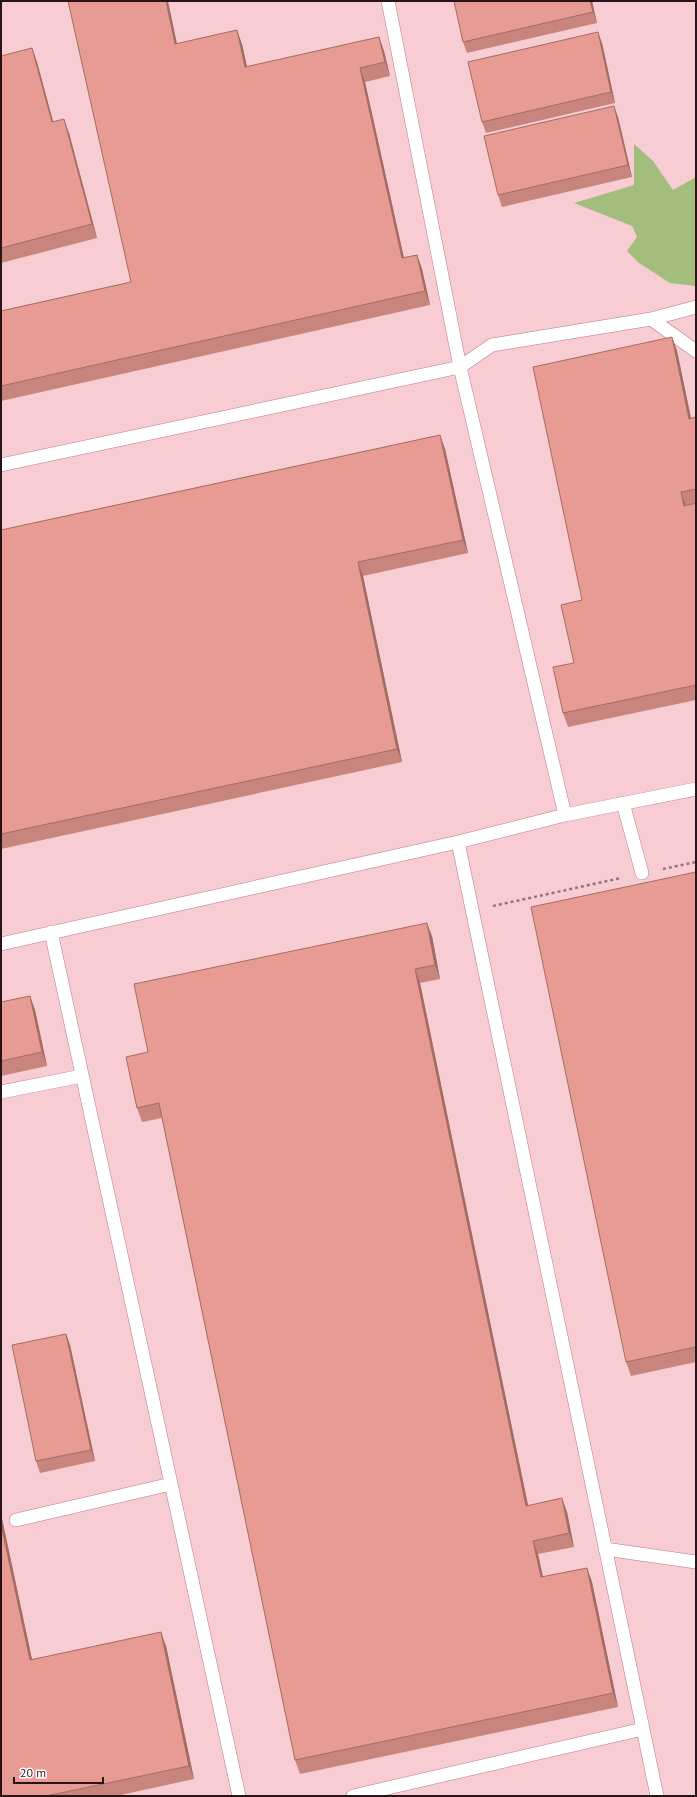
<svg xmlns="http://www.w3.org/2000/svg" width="697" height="1797" viewBox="0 0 697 1797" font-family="'PT Sans',sans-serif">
	<rect width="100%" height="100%" fill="#f9dee2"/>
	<path fill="#f8ccd3" d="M1,1H696V1796H1Z"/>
	<path fill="#a3be7c" d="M634,144L653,161L673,190L696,177V286L670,283L639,263L627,251L637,237L632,226L574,203L634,185Z"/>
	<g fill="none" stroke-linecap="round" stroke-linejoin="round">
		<defs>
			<path id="service" d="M388,1L460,367L565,815
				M651,319L696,307
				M1,465L460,367L492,345L651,319L696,351
				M623,803L642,873
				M458,842L657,1796
				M51,932L239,1796
				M1,944L458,842L565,815L696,789
				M1,1092L82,1076
				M16,1520L171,1484
				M605,1549L696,1562
				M353,1796L643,1729"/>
		</defs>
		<use href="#service" stroke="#b67b86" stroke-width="14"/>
		<path stroke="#8f767a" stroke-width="2.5" stroke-dasharray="3 3" stroke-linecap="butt" d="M663,869L696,862
			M493,906L621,878"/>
		<use href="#service" stroke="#fff" stroke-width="13"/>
	</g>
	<path fill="#c8857e" d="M454,1H592L597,23L467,53L463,42Z
		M379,37L384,51L390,76L365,82L404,258L417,255L422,269L430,305L1,401V311L131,282L177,43L242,44L247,67Z
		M602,43L615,103L486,133L482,122Z
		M32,48L37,62L53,122L69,133L97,238L1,263V56Z
		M618,117L632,177L502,207L498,195Z
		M672,337L677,351L691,418L696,417V700L568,727L563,713L574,663Z
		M440,435L445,449L468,553L363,576L402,762L1,849V530Z
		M696,872V1362L631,1376L626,1362Z
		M432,936L440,979L420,983L528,1505L567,1512L574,1547L538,1554L543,1577L587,1568L592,1582L618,1707L300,1774L295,1760L162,1118L142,1122L137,1108L148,1052Z
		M30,996L35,1010L47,1066L1,1076V1002Z
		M66,1334L70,1345L95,1461L40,1473L36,1461Z
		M1,1514L32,1659L166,1646L194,1779L116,1796H1Z"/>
	<path fill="#a26c66" d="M166,1H168L180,58L175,44Z
		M590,1H592L597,23L593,12Z
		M237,30L242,44L250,81L245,67Z
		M598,32L602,43L615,103L611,92Z
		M379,37L384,51L390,76L385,62Z
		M32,48L37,62L57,136L52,122Z
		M360,68L365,82L407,272L402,258Z
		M614,106L618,117L632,177L628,165Z
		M64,119L69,133L97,238L92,224Z
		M417,255L422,269L430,305L425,291Z
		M672,337L677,351L694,433L689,419Z
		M440,435L445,449L468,553L463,540Z
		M681,492L686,506H684Z
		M358,562L363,576L402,762L397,749Z
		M427,923L432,936L440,979L435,965Z
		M415,969L420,983L531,1520L526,1506Z
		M30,996L35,1010L47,1066L42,1052Z
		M66,1334L70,1345L95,1461L91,1450Z
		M562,1498L567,1512L574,1547L569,1533Z
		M1,1514L35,1674L30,1660L1,1524Z
		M533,1541L538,1554L546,1591L541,1577Z
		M587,1568L592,1582L618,1707L613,1693Z
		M161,1632L166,1646L194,1779L189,1766Z"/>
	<path fill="#e89b92" stroke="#a26c66" d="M68,1H166L175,44L237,30L245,67L379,37L385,62L360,68L402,258L417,255L425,291L1,386V311L131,282Z
		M454,1H590L593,12L463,42Z
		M598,32L611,92L482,122L468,62Z
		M32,48L52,122L64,119L92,224L1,248V56Z
		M614,106L628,165L498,195L484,136Z
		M672,337L689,419L696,417V489L681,492L684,506L696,503V685L563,713L553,667L574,663L561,605L582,600L533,367Z
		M440,435L463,540L358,562L397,749L1,834V530Z
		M696,872V1347L626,1362L531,907Z
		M427,923L435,965L415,969L526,1506L562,1498L569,1533L533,1541L541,1577L587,1568L613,1693L295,1760L159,1103L137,1108L126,1057L148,1052L134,984Z
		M30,996L42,1052L1,1061V1002Z
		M66,1334L91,1450L36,1461L12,1345Z
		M1,1524L30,1660L161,1632L189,1766L46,1796H1Z"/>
	<rect width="697" height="1797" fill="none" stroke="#2a1318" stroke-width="4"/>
	<path d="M14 1777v6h89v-6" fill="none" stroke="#2a1318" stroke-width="2"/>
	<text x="20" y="1777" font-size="12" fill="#2a1318" stroke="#ffffff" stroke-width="3" paint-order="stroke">20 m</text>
</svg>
